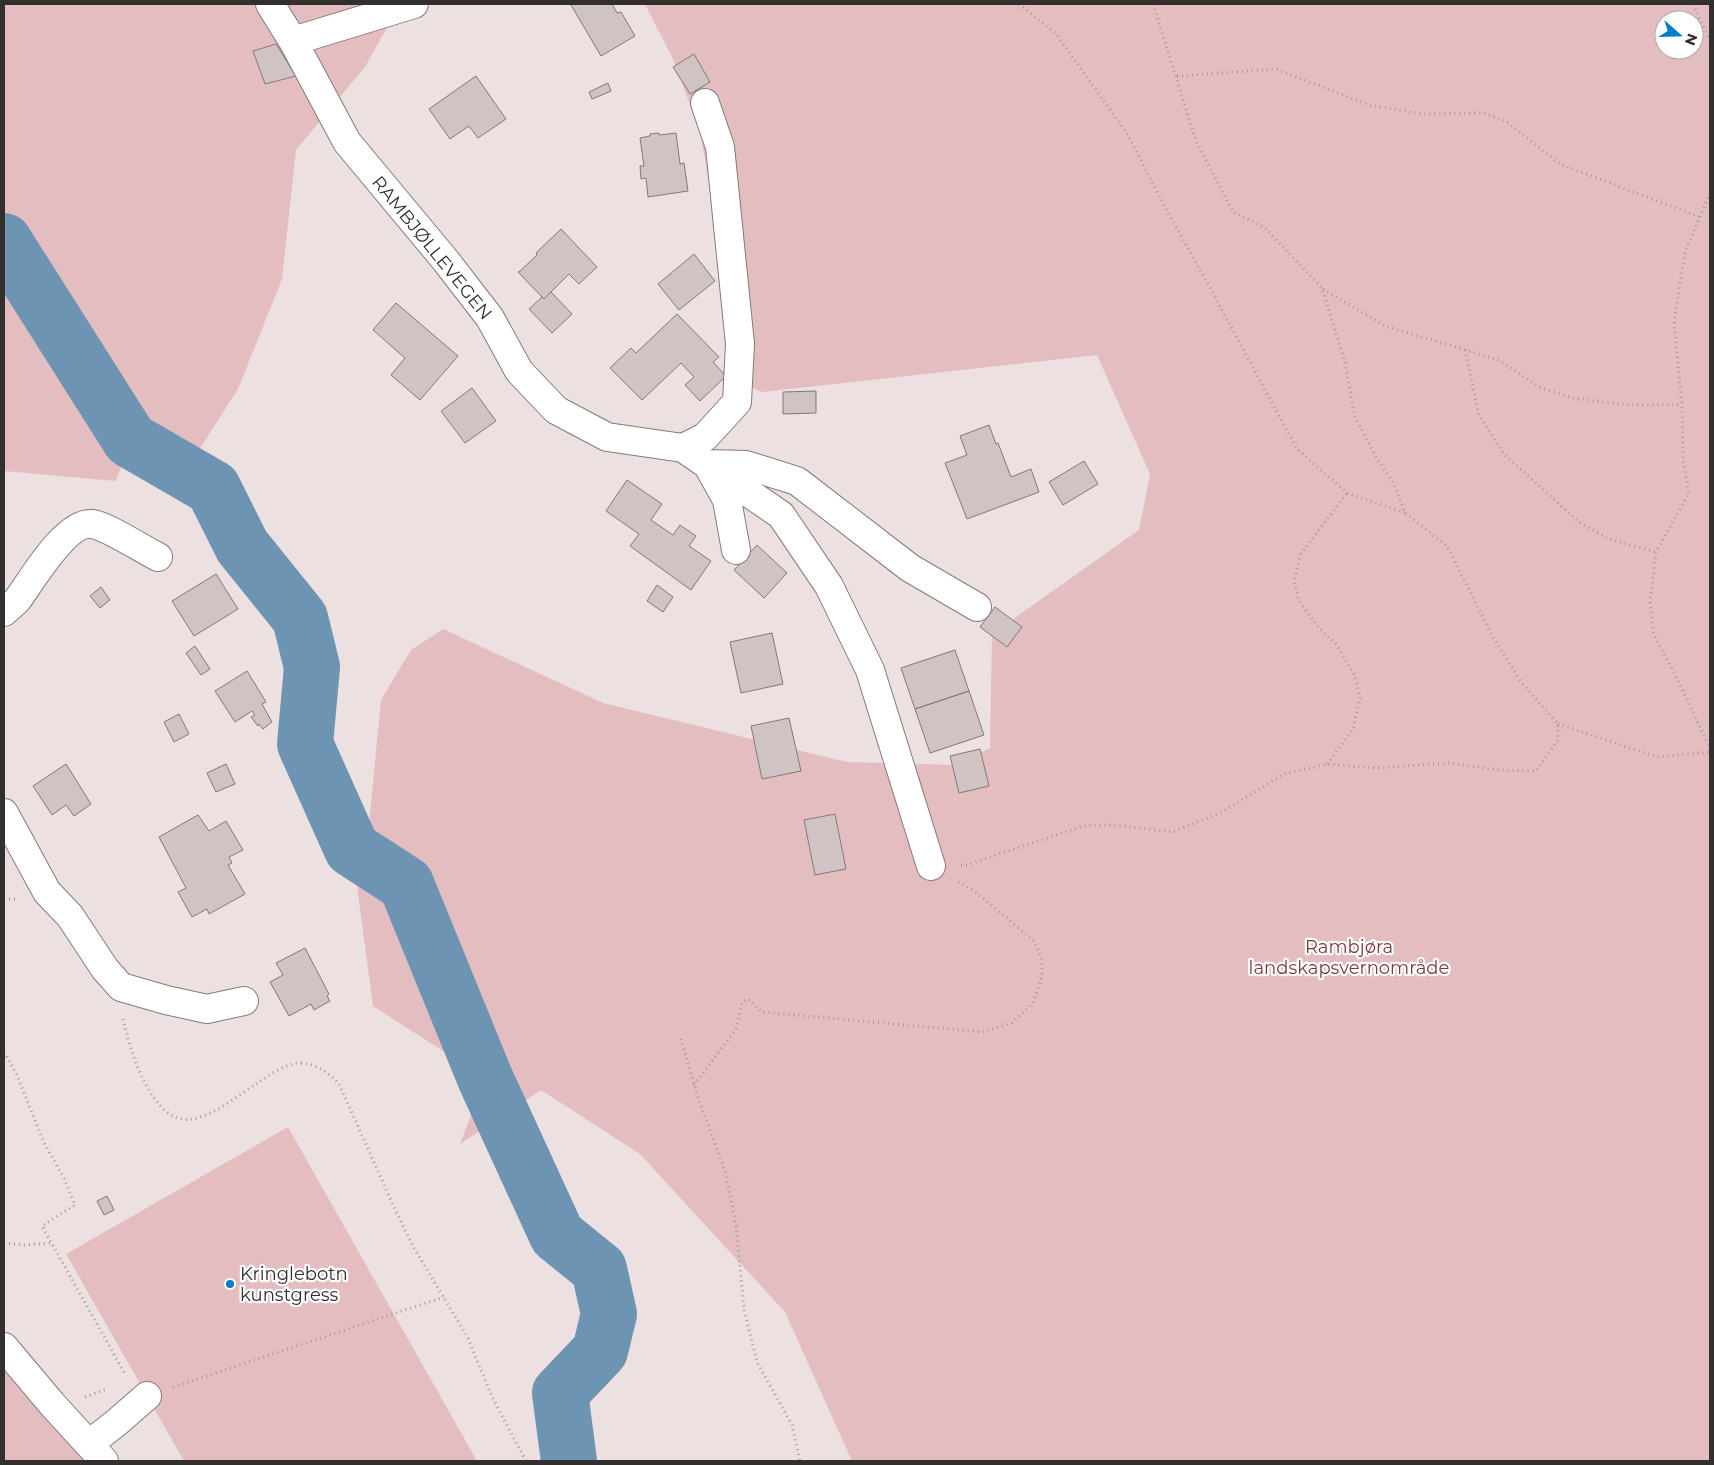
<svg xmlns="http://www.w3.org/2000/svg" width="1714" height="1465" viewBox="0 0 1714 1465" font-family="Montserrat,sans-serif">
	<rect width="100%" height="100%" fill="#ece0e0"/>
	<path fill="#e3bdbf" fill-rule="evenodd" d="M4,4H400L365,67L296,150L282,279L238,389L190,464L131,440L116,481L4,471Z
		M645,4H1710V1461H852L785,1312L640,1154L541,1090L460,1144L485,1078L373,1006L352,849L369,825L381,700L411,650L443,629L603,703L847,762L955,765L990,748L992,634L1139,530L1150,474L1097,355L761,392L730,376L714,208L700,132L674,61ZM1664,20H1694V50H1664Z
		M288,1127L477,1461H184L66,1254Z
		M4,1370L85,1461H4Z"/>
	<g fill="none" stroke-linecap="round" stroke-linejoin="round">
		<path stroke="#6e94b4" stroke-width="56" d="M4,241L130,440L213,488L242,546L300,618L312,667L305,744L352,849L406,884L485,1078L557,1235L599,1269L609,1314L600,1351L560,1393L569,1461"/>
	</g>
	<path fill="#cfc3c3" stroke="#837879" d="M574,4H612L617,13L621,12L635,36L601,56L571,5Z
		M276,44L296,76L265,84L253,51Z
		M694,54L710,82L690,94L673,67Z
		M476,76L506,119L478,138L469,126L450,139L429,109Z
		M608,83L611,91L592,99L589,92Z
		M659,133V135L676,133L680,164L684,163L688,191L648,197L646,178L641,179L640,166H644L640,138L650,136V134Z
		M561,229L597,267L579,284L569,274L544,299L518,272L520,271L537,255L536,253Z
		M694,254L715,281L679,310L658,284Z
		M551,292L572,314L552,333L529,309L542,297L544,299Z
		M396,303L458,356L420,400L391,375L405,358L373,330Z
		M677,314L719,357L713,362L726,376L700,401L685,385L694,377L681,363L642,400L610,368L631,348L636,353Z
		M472,388L496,421L465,443L441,411Z
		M816,391V413L783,414V392Z
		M989,425L996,444L998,443L1011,477L1031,469L1039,492L967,519L945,463L967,455L960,436Z
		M1084,461L1098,484L1063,505L1049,482Z
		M627,480L662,504L651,520L673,535L680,525L696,536L689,546L711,561L691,590L630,546L639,534L606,511Z
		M757,545L787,573L764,598L734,570Z
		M216,574L238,609L194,636L172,601Z
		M657,585L673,597L663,612L647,601Z
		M101,587L110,600L100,608L90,596Z
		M995,607L1022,627L1007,647L980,627Z
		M772,633L783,684L741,693L730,642Z
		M195,646L210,669L201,675L186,653Z
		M955,650L969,691L915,709L901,668Z
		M247,671L266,702L262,704L272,722L263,729L259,724L258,726L251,717L255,715L252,711L235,722L215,691Z
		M969,691L984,735L930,753L915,709Z
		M179,714L189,734L174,742L164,722Z
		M789,718L801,771L762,779L751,726Z
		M980,749L989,786L959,793L950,756Z
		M66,764L91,804L74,816L66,805L52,815L33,786Z
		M226,764L235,784L216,792L207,773Z
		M835,814L846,869L815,875L804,820Z
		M198,815L209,831L226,821L243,850L229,857L232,863L228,865L245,894L209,914L207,909L192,917L178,892L186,888L159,837Z
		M305,948L329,994L327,996L330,1001L314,1010L311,1004L289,1016L270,982L283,975L276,963Z
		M107,1196L114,1210L104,1215L97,1201Z"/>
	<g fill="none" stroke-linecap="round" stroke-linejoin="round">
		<defs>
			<path id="minor" d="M270,4L293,41L347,142L446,261L490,318L519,371L556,410L607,437L683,448L705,437L737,402L740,344L720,147L705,103
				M293,41L414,4
				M683,448L781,515L829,586L870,670L931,866
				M736,550L727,500L707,464L746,465L797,481L910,568L977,607
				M4,612C8,608 14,604 18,599C32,580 66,521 92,524C107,526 142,549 158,557
				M4,813L47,892L70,916L105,969L121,987L166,1000L207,1009L244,1001
				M4,1347L52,1404L104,1461
				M89,1444L116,1423L147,1396"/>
		</defs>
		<use href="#minor" stroke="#857a7b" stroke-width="30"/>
		<path stroke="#a29999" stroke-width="3" stroke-dasharray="1 4" stroke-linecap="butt" d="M1019,4L1056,34L1128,135L1165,207L1209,286L1297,449L1347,493L1405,513
			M1693,4L1710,41
			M1177,76L1276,69L1369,105L1423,114L1486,113L1508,123L1560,164L1700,217
			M1710,193L1685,252L1674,322L1682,405L1683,460L1689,493L1656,552L1650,602L1654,635L1676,676L1706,740L1710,745
			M1323,289L1385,326L1499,360L1539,387L1573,398L1625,405H1682
			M1465,350L1479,415L1504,454L1579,522L1609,539L1656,552
			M1558,724L1657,757L1710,752
			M1327,764L1353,729L1360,698L1355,676L1336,644L1318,627L1299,601L1294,580L1301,554L1347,493
			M961,865H967L1083,826L1112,825L1173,832L1222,812L1284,774L1327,764L1375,768L1449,763L1499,770L1536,771L1558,740V724L1521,682L1492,635L1447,546L1405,513L1394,484L1376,457L1355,417L1345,362L1322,288L1264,227L1233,212L1196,141L1153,4
			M4,899H16
			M123,1019C130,1050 152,1127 193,1119C215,1115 240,1094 259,1082C270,1075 286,1063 300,1063C317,1064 329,1073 339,1084L398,1216L414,1248L468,1338L492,1397L526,1461
			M681,1039L698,1098L725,1171L736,1225L744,1309L757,1362L792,1425L800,1461
			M4,1052L17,1075L44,1143L64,1178L75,1205L42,1226L125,1374
			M694,1085L736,1029L742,1002L748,999L762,1012L982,1032L1012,1023L1033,1003L1042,976V960L1034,941L973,890L955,880
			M4,1243L24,1245L52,1243
			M173,1387L444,1297
			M85,1397L107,1389"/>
		<use href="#minor" stroke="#fff" stroke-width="28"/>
	</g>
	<circle fill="#007ec7" stroke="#fff" stroke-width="2" cx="230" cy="1284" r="5"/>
	<g text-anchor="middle" stroke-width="4.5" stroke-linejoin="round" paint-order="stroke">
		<g font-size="18" fill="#332f2f" stroke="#fff">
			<text transform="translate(432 248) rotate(51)" y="6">RAMBJØLLEVEGEN</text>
		</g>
		<g font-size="18" fill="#7d3940" stroke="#fff">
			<text x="1349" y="953">Rambjøra<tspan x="1349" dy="21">landskapsvernområde</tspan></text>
		</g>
		<g font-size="18" fill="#332f2f" stroke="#fff" text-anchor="start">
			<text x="240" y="1280">Kringlebotn<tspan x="240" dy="21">kunstgress</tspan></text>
		</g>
	</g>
	<rect width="1714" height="1465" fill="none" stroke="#332f2f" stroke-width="10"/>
	<g transform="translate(1679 35) rotate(110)"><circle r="24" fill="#ffffff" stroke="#adacac"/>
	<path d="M0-4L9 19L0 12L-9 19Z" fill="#007ec7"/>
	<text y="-8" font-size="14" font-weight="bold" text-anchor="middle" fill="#332f2f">N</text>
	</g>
</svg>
